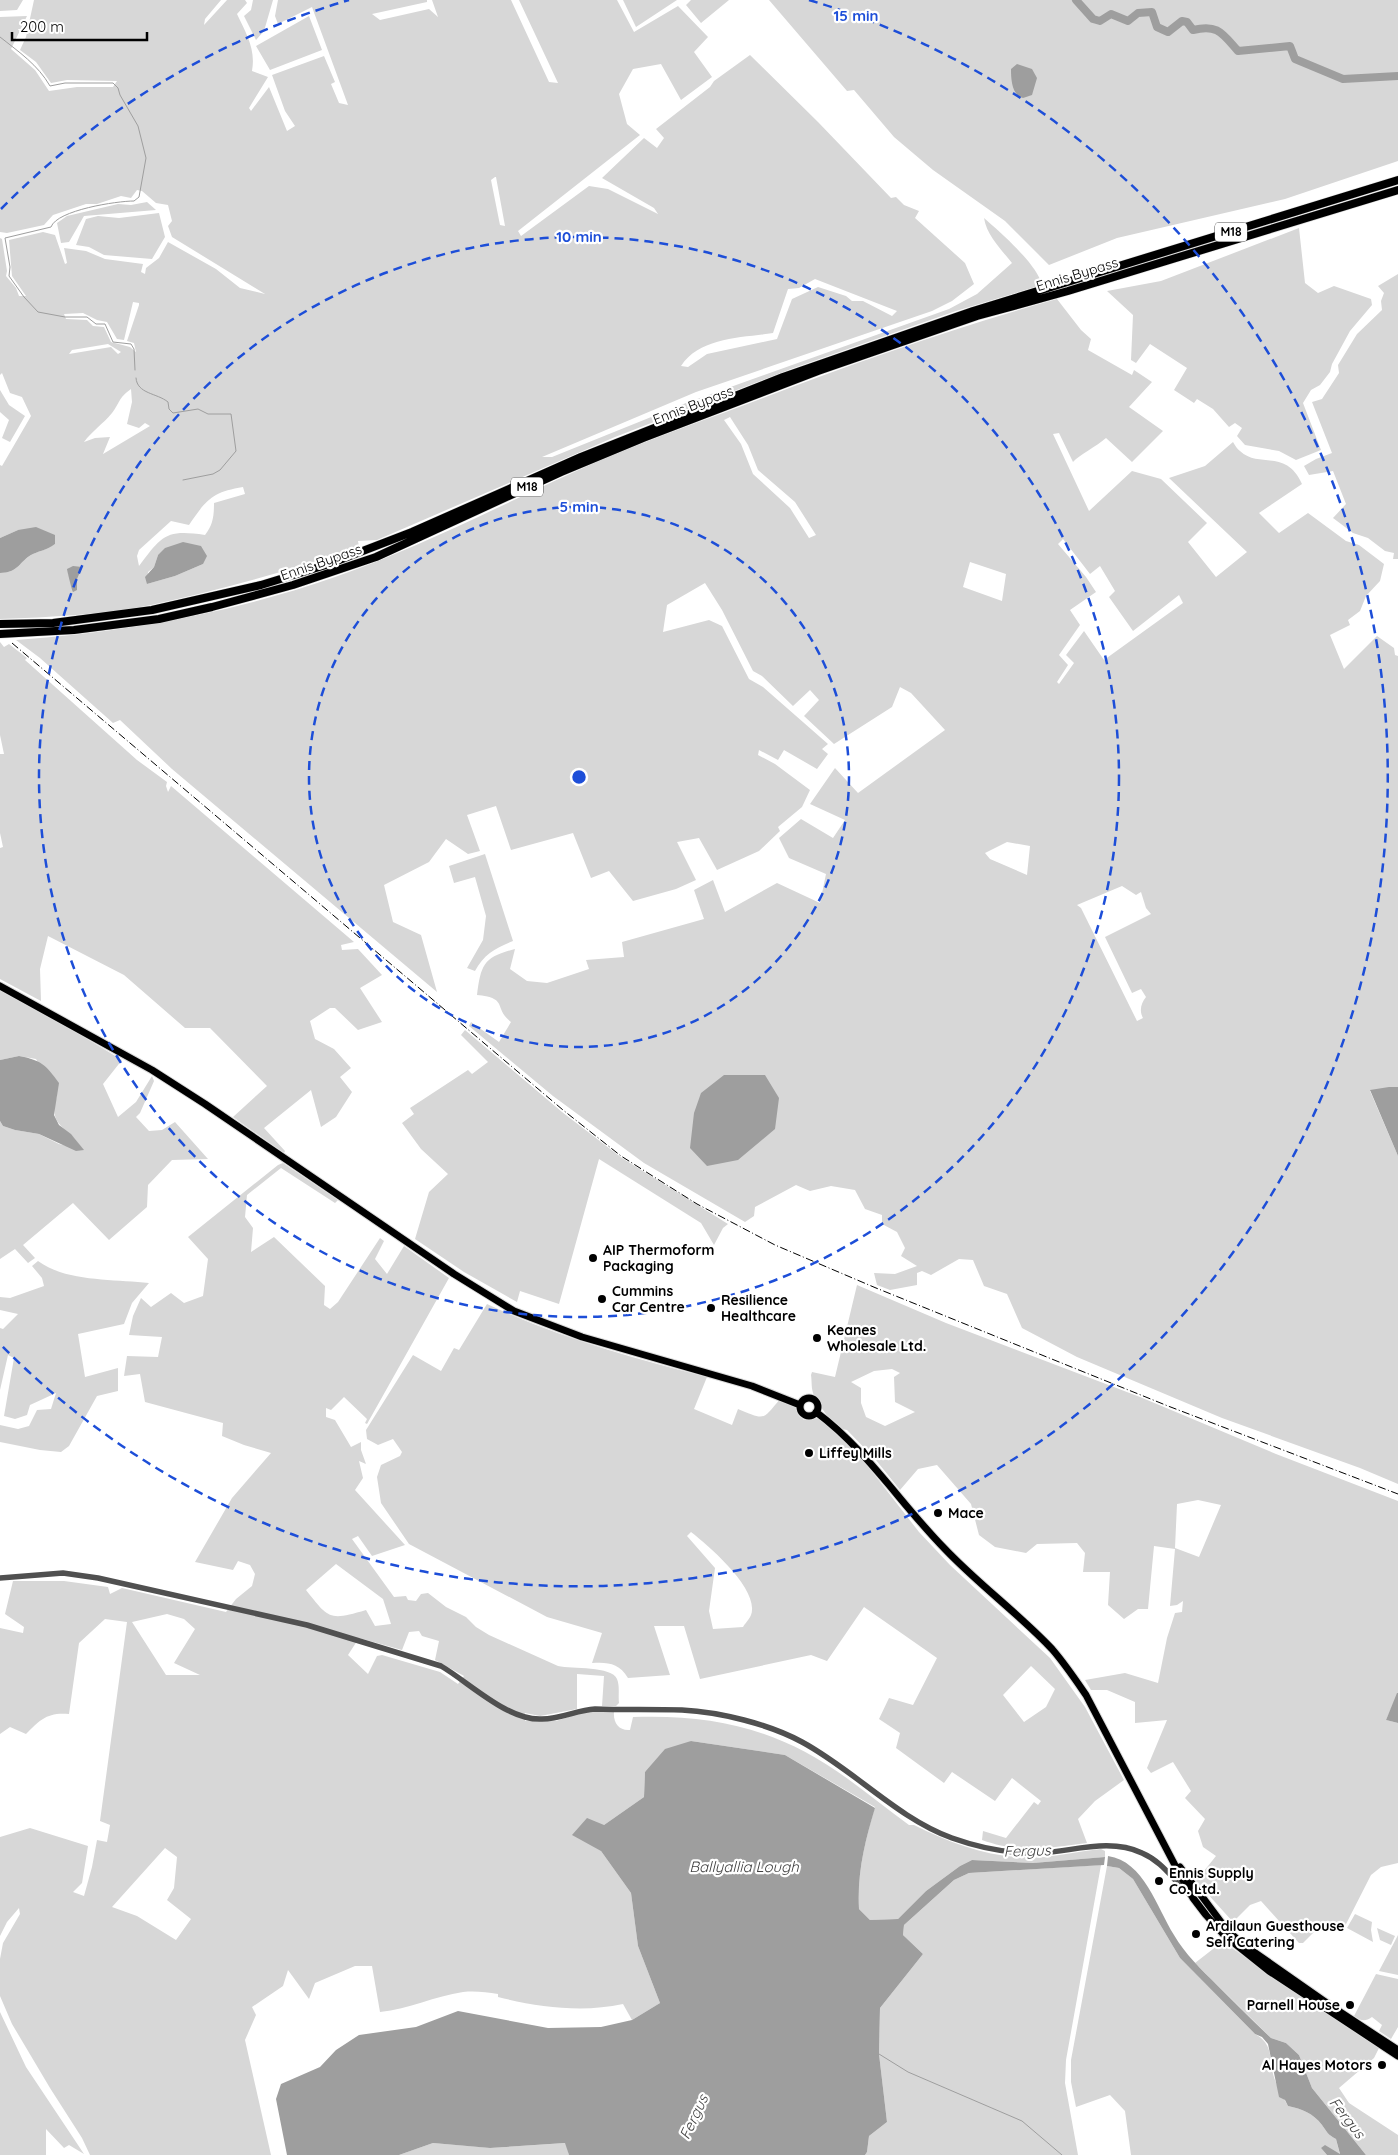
<svg xmlns="http://www.w3.org/2000/svg" width="1398" height="2155" viewBox="0 0 1398 2155" font-family="Quicksand,sans-serif">
	<rect width="100%" height="100%" fill="#fff"/>
	<path fill="#d7d7d7" fill-rule="evenodd" d="M0,0H23L17,10L0,11Z
		M34,0H221L205,19L204,25L227,0H245L247,3L237,14C246,33 256,49 252,71L268,77L249,108L251,111L269,87L287,131L295,126L285,111L272,75L324,56L335,82L331,84L339,103L348,105L312,7L278,24L275,16L278,0H427V2L372,14L380,20L429,9L438,17L432,0H511L549,82L558,83L519,0H617L634,32L678,6L708,37L694,52L712,77L681,100L661,64L633,69L619,94L627,124L640,135L518,231L521,236L589,186L608,189L658,214L654,208L602,178L644,138L657,148L664,138L656,129L710,87L714,81L750,55L818,122L891,198L896,197L904,205L919,211L915,218L965,263L974,284L952,301L932,311L696,392L542,457H552L686,403L949,309L977,294L1012,263C1001,249 987,236 984,218C1001,233 1037,264 1042,285L956,311L791,369L615,437L377,540L358,541L359,547C291,570 222,590 151,605C102,615 50,617 0,619V573C19,573 19,561 33,554C42,550 46,550 55,544L18,530L0,538V465L2,466L31,416L22,397L10,393L2,373L0,375V238L2,239L7,271L6,276L16,288L19,296H26L12,276L9,240L43,232L55,235L65,264L67,263L64,248L86,251L105,259L143,264L141,272L145,274L146,268L159,258L168,242L216,269L240,288L265,294L172,237L168,226L172,221L168,205L156,203L142,191L137,190L131,198L121,196L97,204H86L53,215L44,225L7,233L0,232V17L27,16L11,49L35,70L49,91L77,87H113L117,81L67,80L51,83L36,62L20,50L26,37ZM495,177H496L505,226L500,225L491,180ZM815,279L897,311L892,316L863,301H852L846,296L818,287L792,299L777,339L707,354L688,367L681,366C700,337 741,338 773,333L788,289L799,288ZM133,302L139,303V305L127,341L134,343L136,352L130,347L111,342L104,327L93,326L87,320L66,319L64,314L83,313L97,320L107,322L117,339L124,340ZM108,344L121,352L118,354L111,347L69,354L72,350ZM131,389L132,402L127,424L139,428L145,423L150,426L103,454L110,437L95,438L84,442C92,431 103,424 112,413C120,403 118,398 131,389ZM243,487L245,494L214,503C214,516 213,525 205,535C165,529 162,536 139,566L137,556L139,550L171,521L189,525C206,500 212,492 243,487ZM158,555L203,564L175,576L147,584L148,572L154,567Z
		M253,0H273L264,31L256,40L244,16L251,10Z
		M623,0H677L636,27Z
		M691,0H729L701,23L686,5Z
		M769,0H1398V161L1285,199L1117,238L1049,265L1005,221L933,170L894,137L854,90L847,91Z
		M309,16L322,50L270,70L256,46Z
		M147,202L156,210L84,216L69,242L61,243L57,223L67,216L118,204L131,205Z
		M159,213L165,237L152,259L104,255L89,247L76,245L86,219L98,216L119,218Z
		M1299,228L1305,283L1318,293L1334,286L1371,299L1372,305L1350,331L1332,364L1330,372L1320,385L1311,390L1303,403L1321,450L1296,460L1279,451L1245,445L1237,436L1242,428L1235,423L1229,427L1213,409L1197,399L1194,403L1174,390L1187,368L1150,344L1136,363L1131,360L1133,315L1107,291L1161,281Z
		M1398,274V559H1393L1394,553L1385,551L1368,538L1353,533L1333,518L1346,504L1333,471L1309,475L1304,466L1316,459L1332,453L1312,402L1322,399L1339,373L1338,365L1357,334L1382,310L1381,301L1384,293L1378,286Z
		M1057,299L1081,330L1091,339L1088,350L1132,375L1134,370L1152,382L1129,407L1163,431L1132,462L1106,438C1097,446 1079,455 1073,462L1059,433L1053,434L1089,511L1132,471L1161,479L1207,523L1188,542L1216,577L1247,552L1169,478L1205,466L1233,442C1235,445 1237,449 1240,451C1259,469 1286,448 1302,484L1259,513L1279,533L1308,513L1346,541L1359,545L1384,564L1380,581L1366,596L1360,611L1348,620L1350,625L1330,635L1344,669L1377,636L1394,648L1395,655L1398,656V1087L1370,1091L1398,1156V1484L1360,1468L1222,1418L1077,1357L1022,1328L1007,1294L984,1286L973,1260L959,1259L931,1275L922,1271L917,1273V1285L890,1290L877,1285L874,1273L895,1274L917,1266L901,1256L905,1248L897,1232L882,1224V1215L865,1209L855,1190L831,1186L810,1191L796,1185L755,1207L754,1216L745,1222L644,1163L553,1096L469,1026L471,1022L499,1042L511,1022C493,1008 509,998 477,995C481,964 484,957 515,949L510,969L527,981L547,983L589,969L586,960L624,957L622,942L704,919L694,890L713,880L725,912L777,883L820,903L826,874L789,858L779,838L801,819L833,838L845,820L810,804L835,768L858,793L945,730L911,693L900,687L892,707L834,744L804,716L819,700L810,690L793,706L762,676L753,671L722,610L705,583L667,605L663,632L709,620L722,626L749,679L763,687L828,744L822,749L828,754L817,769L784,750L778,760L759,750L758,755L775,764L810,790L802,807L778,827L780,831L759,851L717,870L699,838L677,842L696,880L676,889L633,901L609,871L591,878L573,833L511,850L496,806L467,815L480,851L468,854L446,839L429,862L384,885L393,922L421,935L437,992L172,769L120,720L113,723L40,658L16,640C124,632 232,613 335,577C427,545 514,498 603,459C656,437 710,418 763,398C860,361 957,327 1057,299ZM730,417L748,445L758,470L795,502L816,535L809,538L790,508L753,474L741,444L724,420ZM1063,539L1090,574L1100,566L1115,591L1109,597L1133,631L1179,595L1183,603L1104,660L1084,631L1066,655L1074,663L1059,684L1057,682L1068,665L1059,655L1080,625L1070,610L1096,592L1086,577L1058,544ZM970,562L1006,574L1002,601L963,587ZM1007,842L1030,846L1027,875L990,859L985,853ZM1122,886L1136,895L1141,892L1146,908L1151,914L1105,937L1132,993L1141,989L1146,997C1141,1003 1139,1011 1143,1018L1137,1021L1081,908L1077,905Z
		M0,390L9,405L25,416L10,442L2,438L9,420L0,412Z
		M0,642L4,647L9,644L27,658L25,660L137,760L167,782L166,786L168,792L171,786L354,942L341,945L342,950L358,949L382,975L360,988L382,1022L358,1030L335,1008H330L310,1021L315,1039L334,1049L351,1068L340,1077L352,1092L336,1117L321,1127L311,1090L264,1128L285,1151L284,1153L233,1117L267,1086L210,1028H185L124,975L48,936L40,969L41,1001L0,979V848L3,847L0,833V754H4L0,735Z
		M485,854L513,941C496,948 484,954 475,971L467,968L483,940L486,916L475,877L454,883L449,866Z
		M0,990L59,1022L122,1060L103,1084L118,1117L136,1102L152,1076L154,1081L140,1113L136,1117L149,1131L162,1130L175,1122L208,1159L172,1160L148,1185L147,1207L109,1240L73,1203L23,1245L35,1258L28,1263L15,1249L0,1259V1121L3,1126L15,1130L39,1134L59,1144L83,1150C79,1145 75,1138 70,1134C55,1122 51,1115 57,1096L36,1059L19,1056L0,1060Z
		M465,1030L562,1112L622,1158L728,1224L723,1228L714,1245L701,1223L599,1159L559,1304L520,1291L517,1302L464,1272L415,1239L429,1192L448,1174L421,1149L402,1123L414,1114L410,1108L468,1070L472,1074L488,1062L461,1035Z
		M283,1163L338,1200L335,1203L281,1168L247,1195L245,1217L253,1228L251,1252L274,1237L325,1286L324,1305L330,1309L338,1302L380,1238L384,1241L375,1259L387,1274L404,1246L449,1278L367,1424L365,1423L367,1419L344,1397L331,1410L326,1408V1417L335,1420L351,1447L361,1442V1450L366,1464L359,1461L363,1478L355,1490L405,1545L372,1556L358,1536L352,1539L394,1597L406,1596L408,1600L416,1601L421,1594L428,1593L446,1607L466,1617L476,1627L489,1635L558,1666C572,1669 612,1666 617,1679C620,1686 618,1696 619,1703L616,1706H602L604,1676L577,1674V1709L540,1716L525,1713V1721H556L584,1712H614C613,1723 619,1731 630,1730L633,1717C716,1714 781,1730 848,1779C869,1794 888,1810 909,1825H914C954,1845 998,1861 1043,1857C1063,1855 1082,1851 1101,1849L1105,1851V1857L1033,1863L972,1860L960,1866L926,1891L898,1919L870,1920L859,1909C857,1873 865,1841 875,1807L785,1755L691,1741L645,1772L644,1797L604,1825L601,1851L631,1893L638,1946L660,2003L632,2020L623,2004C582,2013 538,2007 498,1997V1994C486,1992 475,1991 463,1992C435,1996 409,2009 380,2012L372,1966H355L315,1983L309,1999L288,1970L283,1986L252,2007L256,2015L245,2040L271,2155H90L82,2138L50,2088L12,2024L0,1996V1959L3,1943L20,1914L19,1908L7,1922L0,1936V1837L30,1828L88,1846L82,1883L73,1892L84,1896L92,1867L97,1840L107,1842L110,1825L100,1821L127,1622L105,1619L79,1643L69,1714C47,1712 40,1720 26,1734L10,1727L0,1734V1628L23,1633L24,1627L5,1614L13,1581H64L108,1587L110,1594L122,1588L226,1612L236,1599L252,1586L255,1574L250,1565L238,1561L233,1570L195,1562L232,1498L271,1453L244,1445L222,1436L223,1423L145,1402L140,1374L124,1376L127,1356L158,1357L162,1337L129,1335L133,1316L141,1298L151,1307L171,1293L184,1303L203,1296L208,1259L188,1237L278,1165ZM336,1564L383,1599L391,1624L375,1626L366,1610C329,1621 329,1619 306,1590ZM167,1614L184,1619L195,1629L174,1663L200,1675H166L132,1622ZM419,1631L422,1636L439,1641L435,1660L464,1676L458,1684L440,1672L382,1655L377,1656L368,1674L348,1655L359,1638L402,1650L409,1632ZM165,1848L177,1857L174,1888L167,1900L191,1919L176,1940L137,1916L112,1907Z
		M38,1261C66,1282 114,1279 149,1283L132,1303L124,1324L78,1334L85,1377L118,1368V1391L97,1396L69,1446L61,1452L40,1450L0,1442V1425L18,1429L29,1426L37,1410L51,1409L56,1393L30,1405L27,1415L15,1419L4,1416L14,1358L8,1355L0,1390V1328L3,1329L18,1314L0,1310V1297L10,1298L44,1286L42,1278L32,1266Z
		M857,1285L946,1323L1140,1397L1276,1454L1398,1501V1693L1386,1720L1398,1723V1863L1381,1867L1371,1875L1344,1928L1325,1921L1303,1943H1299L1261,1901L1250,1905L1233,1922L1196,1881L1216,1856L1203,1847L1198,1831L1205,1819L1185,1798L1191,1791L1173,1762L1151,1773L1147,1768L1167,1720L1135,1723V1702L1107,1690H1091L1085,1680L1125,1673L1158,1683L1167,1638L1175,1613L1182,1612L1183,1601L1177,1605L1170,1606L1175,1549L1154,1546L1148,1609H1138L1124,1619L1108,1605L1110,1572H1083L1085,1553L1077,1543L1037,1544L1026,1553L995,1547L979,1535L971,1504L937,1465L918,1469L900,1490L875,1459L847,1430C832,1428 821,1407 814,1395C811,1390 812,1381 811,1375L812,1372L835,1377ZM892,1369L900,1373L894,1377L895,1402L915,1412L885,1426L866,1417L861,1403V1388L851,1382L874,1371ZM1198,1500L1221,1505L1199,1557L1175,1548L1177,1504Z
		M487,1304C558,1337 632,1358 707,1377L694,1409L732,1425L738,1409C765,1420 762,1421 780,1399L795,1406L799,1416L804,1420L818,1418L827,1423L863,1460L919,1532L950,1565L1050,1658L1085,1707L1124,1780L1095,1801L1078,1819L1087,1843C1047,1848 1021,1854 982,1840L983,1831L1006,1838L1034,1802L1038,1805L1041,1801L1012,1778L995,1801L952,1772L944,1783L896,1748L900,1733L879,1719L889,1698L913,1705L937,1658L864,1607L827,1661L811,1655L700,1679L684,1626H654L670,1675L628,1678C619,1663 608,1662 592,1663L602,1633L547,1617L409,1544L381,1503L377,1477L381,1465L400,1456L402,1452L393,1439L378,1445L367,1439L366,1430L413,1355L441,1371L454,1348L459,1350ZM691,1532C709,1546 754,1585 752,1610C752,1617 746,1622 743,1627L713,1629L709,1611L715,1568L687,1536ZM1031,1666L1055,1689L1046,1707L1024,1722L1003,1695Z
		M1101,1865L1066,2060L1065,2083L1078,2155H865L867,2152L869,2136L887,2122L879,2054L880,2008L923,1954L903,1935L904,1925L954,1880L969,1873Z
		M1107,1866L1119,1868L1133,1879L1180,1958L1255,2034C1272,2043 1270,2057 1273,2074C1276,2085 1283,2097 1288,2106C1302,2109 1313,2113 1322,2125C1327,2132 1328,2135 1336,2139L1340,2155L1321,2148L1327,2155H1131L1125,2111L1110,2095L1076,2107L1071,2082V2060Z
		M1355,1914L1372,1922L1371,1930L1373,1942L1347,1928Z
		M1377,1928L1395,1936L1391,1945L1380,1940Z
		M1398,1935V1975L1379,1971L1397,1937Z
		M1220,1940L1379,2048L1374,2058L1339,2088L1349,2103L1398,2135V2155H1366L1312,2088L1299,2055L1286,2043L1271,2038L1195,1963L1213,1949Z
		M1376,1974L1398,1979V2027L1391,2039L1379,2031L1382,2025L1372,2017C1365,2022 1361,2021 1354,2016Z
		M0,2012L26,2067L84,2154L69,2145L64,2148L46,2129V2155H0Z
		M433,2143L491,2148L566,2143L569,2155H399Z"/>
	<path fill="#9e9e9e" d="M1017,64L1032,69L1037,78L1032,95L1023,98C1012,95 1011,80 1011,69Z
		M36,527L55,535V544C47,550 42,550 33,554C19,561 19,573 0,573V538L18,530Z
		M183,542L201,546L207,556L203,564L175,576L147,584L145,577L154,567L158,555L165,548Z
		M73,566L82,567L77,579V590L73,592C72,591 67,570 67,569Z
		M19,1056C41,1060 46,1065 59,1083L54,1115L59,1125L71,1134L84,1150L76,1151L39,1134L15,1130L3,1126L0,1121V1060Z
		M724,1075H765L779,1098L775,1129L738,1160L707,1166L690,1148L694,1113L701,1093Z
		M1389,1087H1398V1156L1370,1090Z
		M1397,1693H1398V1723L1386,1720Z
		M691,1741L785,1755L875,1808C865,1841 857,1873 859,1909L870,1920L898,1919L926,1891L960,1866L972,1860L1033,1863L1105,1857L1104,1865L969,1873L954,1880L904,1925L903,1935L923,1954L880,2008L879,2054L887,2122L869,2136L867,2152L865,2155H569L565,2143L490,2148L433,2143L399,2155H287L276,2099L281,2084L320,2067L336,2050L359,2035L416,2027L458,2011L548,2028L601,2027L632,2020L660,2003L638,1946L631,1893L601,1851L572,1835L587,1818L604,1825L644,1797L645,1772L665,1749Z
		M1108,1856C1144,1861 1157,1908 1174,1935C1185,1954 1201,1969 1216,1984C1234,2002 1252,2020 1271,2038L1286,2043L1299,2055L1312,2088L1366,2155H1327L1321,2148L1325,2145L1340,2154L1336,2139C1328,2135 1327,2132 1322,2125C1313,2113 1302,2109 1288,2106L1285,2100L1279,2097L1268,2044L1262,2037L1255,2034L1180,1958L1133,1879L1119,1868L1107,1866Z"/>
	<g fill="none" stroke-linecap="round" stroke-linejoin="round">
		<path stroke="#9e9e9e" stroke-width="1" d="M0,37C19,52 38,65 50,86L65,83H113L118,88L120,95L138,126L146,158L139,197L134,201C117,201 57,210 51,227L5,238L10,267L9,276L24,297L38,312L65,317H87L96,324H105L113,342L131,344L134,349L135,370
			M136,378C137,394 157,393 168,402L169,409L173,413L198,409L208,414H231L236,451L220,470L213,474L183,480
			M879,2054L908,2072L1022,2121L1062,2155"/>
		<path stroke="#9e9e9e" stroke-width="8" d="M1076,0L1093,19L1100,21L1111,14L1128,21L1138,13L1152,12L1157,27L1168,32L1182,21L1187,22L1193,30C1218,24 1222,33 1238,51L1290,46L1295,59L1343,79L1398,76"/>
		<defs>
			<path id="major" d="M0,986L152,1070L205,1104L454,1274L514,1311L582,1337L752,1386L800,1405
				M800 1407a9 9 0 1 1 18 0a9 9 0 1 1-18 0Z
				M816,1412C867,1450 900,1503 944,1548C978,1584 1018,1613 1052,1649C1065,1664 1075,1679 1086,1695L1178,1871L1193,1898L1206,1915L1224,1935L1269,1971L1398,2056
				M1180,1867L1227,1930L1244,1945L1337,2010L1398,2050"/>
			<path id="highway" d="M0,624L53,623L152,610L261,585L329,564L412,532L581,457L783,377L973,311L1398,180
				M0,634L74,630L159,619L212,607L293,585L376,557L561,472L643,438L818,371L977,316L1068,291L1398,190"/>
		</defs>
		<use href="#major" stroke="#dbdbdb" stroke-width="9"/>
		<use href="#highway" stroke="#dbdbdb" stroke-width="9"/>
		<path stroke="#505050" stroke-width="5.5" d="M0,1578L63,1573L98,1578L307,1625L441,1666C470,1683 508,1721 542,1719C561,1719 577,1710 595,1709C624,1710 653,1709 682,1710C720,1712 769,1724 802,1742C854,1770 897,1818 952,1838C980,1848 1012,1854 1041,1853C1074,1851 1110,1838 1142,1853C1163,1862 1173,1880 1190,1895"/>
		<use href="#major" stroke="#000" stroke-width="7"/>
		<use href="#highway" stroke="#000" stroke-width="8"/>
		<path stroke="#000" stroke-width="1" stroke-dasharray="8 2.5 1 2.5" stroke-linecap="butt" d="M12,643L563,1110L621,1156L651,1175L697,1204L775,1245L876,1288L1168,1406L1398,1494"/>
	</g>
	<g fill="none" stroke="#1d4ed8" stroke-width="2.5" stroke-dasharray="9 6">
		<circle cx="579" cy="777" r="270"/>
		<circle cx="579" cy="777" r="540"/>
		<path d="M1 209A810 810 0 0 1 349 0M809 0A810 810 0 1 1 1 1345"/>
	</g>
	<g fill="#000" stroke="#fff" stroke-width="2">
		<circle cx="593" cy="1258" r="5"/>
		<circle cx="602" cy="1299" r="5"/>
		<circle cx="711" cy="1308" r="5"/>
		<circle cx="817" cy="1338" r="5"/>
		<circle cx="809" cy="1453" r="5"/>
		<circle cx="938" cy="1513" r="5"/>
		<circle cx="1159" cy="1881" r="5"/>
		<circle cx="1196" cy="1934" r="5"/>
		<circle cx="1350" cy="2005" r="5"/>
		<circle cx="1382" cy="2065" r="5"/>
	</g>
	<g text-anchor="middle" stroke-width="4.5" stroke-linejoin="round" paint-order="stroke">
		<g fill="#fff" stroke="#4c4c4c" stroke-width="1">
			<rect x="1215" y="222.5" width="32" height="19" rx="4"/>
			<rect x="511" y="477.5" width="32" height="19" rx="4"/>
		</g>
		<g font-size="12" font-weight="bold" fill="#000">
			<text x="1231" y="236">M18</text>
			<text x="527" y="491">M18</text>
		</g>
		<g font-size="14" fill="#000" stroke="#fff">
			<text transform="translate(1077 274) rotate(-17)" y="5">Ennis Bypass</text>
			<text transform="translate(693 405) rotate(-21)" y="5">Ennis Bypass</text>
			<text transform="translate(321 562) rotate(-19)" y="5">Ennis Bypass</text>
		</g>
		<g font-size="14" font-weight="bold" fill="#000" stroke="#fff" text-anchor="start">
			<text x="603" y="1255">AIP Thermoform<tspan x="603" dy="16">Packaging</tspan></text>
			<text x="612" y="1296">Cummins<tspan x="612" dy="16">Car Centre</tspan></text>
			<text x="721" y="1305">Resilience<tspan x="721" dy="16">Healthcare</tspan></text>
			<text x="827" y="1335">Keanes<tspan x="827" dy="16">Wholesale Ltd.</tspan></text>
			<text x="819" y="1458">Liffey Mills</text>
			<text x="948" y="1518">Mace</text>
			<text x="1169" y="1878">Ennis Supply<tspan x="1169" dy="16">Co. Ltd.</tspan></text>
			<text x="1206" y="1931">Ardilaun Guesthouse<tspan x="1206" dy="16">Self Catering</tspan></text>
			<text x="1340" y="2010" text-anchor="end">Parnell House</text>
			<text x="1372" y="2070" text-anchor="end">Al Hayes Motors</text>
		</g>
		<g font-size="15" font-style="italic" fill="#3f3f3f" stroke="#fff">
			<text transform="translate(1027 1851) rotate(-2)" y="5">Fergus</text>
			<text x="744" y="1872">Ballyallia Lough</text>
			<text transform="translate(694 2117) rotate(-65)" y="5">Fergus</text>
			<text transform="translate(1347 2118) rotate(52)" y="5">Fergus</text>
		</g>
	</g>
	<circle cx="579" cy="777" r="8" fill="#1d4ed8" stroke="#fff" stroke-width="2.5"/>
	<g font-size="15" text-anchor="middle" font-weight="bold" fill="#1d4ed8" stroke="#fff" stroke-width="4.5" stroke-linejoin="round" paint-order="stroke">
		<text x="856" y="21">15 min</text>
		<text x="579" y="242">10 min</text>
		<text x="579" y="512">5 min</text>
	</g>
	<path d="M12 32v8h135v-8" fill="none" stroke="#000000" stroke-width="2.5"/>
	<text x="20" y="32" font-size="15" fill="#000000" stroke="#ffffff" stroke-width="4" paint-order="stroke">200 m</text>
</svg>
